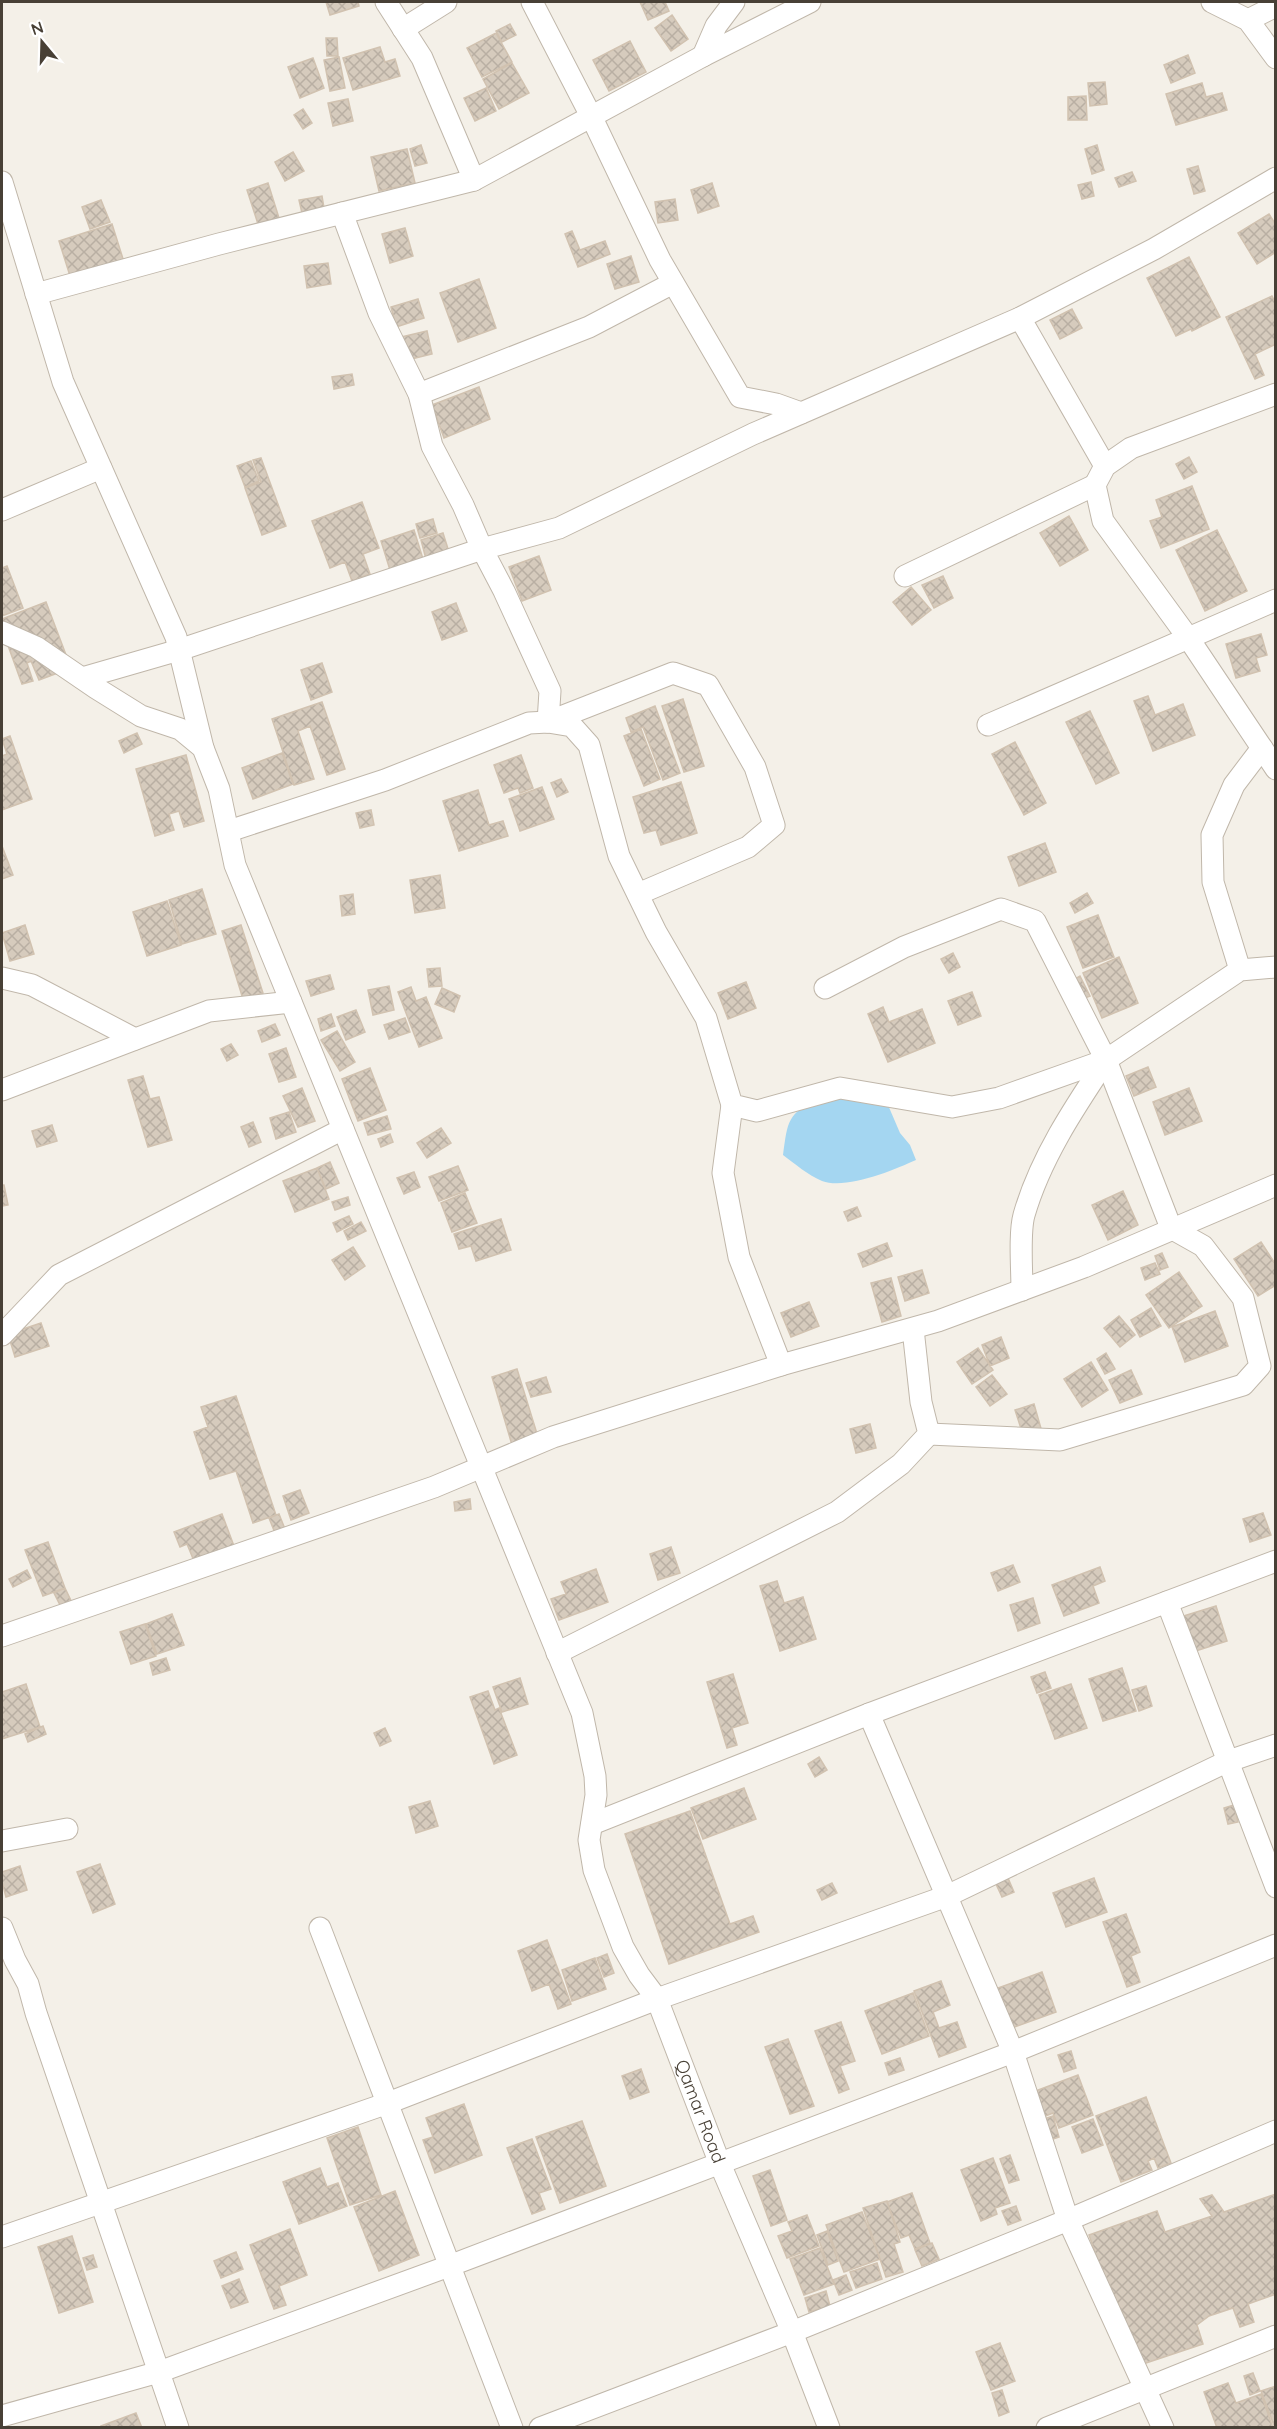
<svg xmlns="http://www.w3.org/2000/svg" width="1277" height="2429" viewBox="0 0 1277 2429" font-family="Quicksand,sans-serif">
	<defs>
		<pattern id="building-cross-hatch" width="8" height="8" patternUnits="userSpaceOnUse" patternTransform="scale(1.5)"><rect width="8" height="8" fill="#d6cbbd"/><path d="M0 0l8 8M0 8l8-8" fill="none" stroke="#b9afa3"/></pattern>
	</defs>
	<rect width="100%" height="100%" fill="#f4f0e8"/>
	<path fill="#a4d6f1" d="M820,1098H885L900,1133L910,1145L916,1160C894,1170 846,1190 822,1181C808,1175 795,1164 783,1155C788,1120 787,1114 820,1098Z"/>
	<path fill="url(#building-cross-hatch)" stroke="#d1c2b0" stroke-width="1.5" d="M326,2H358L359,6L330,15Z
		M640,2H665L669,11L648,20Z
		M672,15L688,39L671,51L655,28Z
		M510,24L516,35L502,42L496,31Z
		M496,33L512,62L482,77L467,48Z
		M326,38H337L338,56H327Z
		M630,41L646,72L609,91L593,60Z
		M380,47L385,62L395,59L400,76L353,90L343,58Z
		M1188,55L1195,73L1171,83L1164,65Z
		M339,57L345,88L330,91L324,60Z
		M313,58L324,88L300,98L288,67Z
		M512,63L529,93L499,109L483,79Z
		M1105,82L1107,104L1090,106L1088,83Z
		M1202,83L1206,97L1222,93L1227,110L1176,125L1166,94Z
		M486,88L496,111L475,121L464,98Z
		M1086,96L1087,120H1068V97Z
		M348,99L353,121L333,126L328,103Z
		M303,109L312,123L303,129L294,115Z
		M421,145L427,163L415,166L410,149Z
		M1097,145L1104,170L1092,174L1085,149Z
		M407,149L415,183L379,191L371,157Z
		M293,152L304,171L285,181L275,162Z
		M1198,166L1205,191L1194,194L1187,169Z
		M1132,172L1136,181L1119,187L1115,178Z
		M1091,182L1094,196L1082,199L1078,185Z
		M268,183L279,218L258,224L247,190Z
		M712,183L719,206L698,213L691,190Z
		M322,196L324,208L302,213L299,200Z
		M675,199L678,220L658,223L655,202Z
		M101,200L110,222L90,229L82,207Z
		M1269,214L1276,225V252L1257,264L1238,233Z
		M112,224L124,262L71,279L59,241Z
		M405,228L413,256L390,263L382,234Z
		M572,231L580,250L605,241L610,254L578,267L565,234Z
		M631,256L639,282L615,289L607,264Z
		M1189,257L1220,317L1192,331L1191,329L1176,336L1147,278Z
		M328,263L331,284L307,288L304,266Z
		M479,279L496,328L458,342L440,293Z
		M1272,296L1276,304V344L1255,354L1264,375L1255,379L1226,317Z
		M418,299L424,318L396,327L391,307Z
		M1072,309L1082,328L1060,339L1050,320Z
		M427,331L432,354L407,360L401,337Z
		M352,374L354,385L334,389L332,377Z
		M479,387L490,419L444,438L432,405Z
		M1189,457L1197,472L1184,479L1176,464Z
		M261,458L286,526L262,535L245,488L261,482L253,460Z
		M251,461L259,481L245,487L237,466Z
		M1192,486L1209,529L1161,548L1150,521L1162,517L1156,500Z
		M362,502L379,548L363,554L370,574L352,581L345,562L330,568L312,521Z
		M1069,516L1088,550L1060,566L1040,533Z
		M433,519L437,533L420,538L416,524Z
		M414,530L423,559L390,570L381,541Z
		M1217,530L1247,591L1205,611L1176,550Z
		M443,533L449,552L426,559L421,540Z
		M539,556L551,590L522,601L509,567Z
		M7,566L23,608L2,616V568Z
		M943,576L953,598L934,608L922,585Z
		M911,587L931,610L912,625L893,602Z
		M46,602L71,668L39,680L31,661L27,663L33,681L22,684L2,629V619Z
		M456,603L467,631L442,640L432,612Z
		M1261,634L1267,655L1256,658L1260,671L1236,678L1226,644Z
		M322,663L332,692L311,700L301,670Z
		M1148,696L1155,715L1183,704L1195,735L1153,751L1134,701Z
		M683,699L704,766L684,772L662,706Z
		M322,702L345,769L327,775L310,726L298,731L314,779L294,785L272,719Z
		M655,706L680,773L663,780L643,727L631,732L626,718Z
		M1090,711L1119,773L1096,784L1066,722Z
		M641,729L660,779L644,786L624,736Z
		M137,733L142,744L124,753L119,741Z
		M10,736L32,799L2,810V756L7,754L2,739Z
		M1015,742L1046,803L1024,815L992,754Z
		M282,753L293,784L253,799L242,768Z
		M186,755L204,821L184,827L179,811L169,814L174,830L155,836L136,769Z
		M521,755L533,788L520,793L518,788L504,793L494,765Z
		M561,779L568,792L557,797L551,783Z
		M681,782L697,833L661,845L656,830L644,833L633,797Z
		M542,787L554,819L520,831L509,799Z
		M478,790L489,825L503,821L508,836L459,851L443,801Z
		M371,810L374,825L360,828L356,813Z
		M1045,843L1056,872L1019,886L1008,857Z
		M2,846L13,875L2,879Z
		M440,875L445,908L415,913L410,880Z
		M202,889L216,934L182,944L169,900Z
		M1087,893L1093,903L1075,913L1070,903Z
		M353,894L355,914L342,916L340,896Z
		M167,901L181,945L147,956L133,912Z
		M1098,915L1114,957L1083,968L1067,927Z
		M25,925L34,954L10,961L2,933Z
		M241,925L263,993L243,999L222,931Z
		M953,953L960,967L949,973L941,959Z
		M1119,957L1138,1003L1102,1018L1083,973Z
		M440,968L442,986L429,987L427,969Z
		M330,975L334,989L311,996L306,981Z
		M1080,976L1090,996L1082,999L1073,980Z
		M746,982L756,1008L728,1019L718,993Z
		M389,986L394,1010L373,1015L368,990Z
		M411,987L416,1001L426,997L442,1038L419,1047L398,992Z
		M442,988L460,996L454,1012L435,1004Z
		M972,992L981,1016L958,1025L948,1001Z
		M883,1007L889,1022L922,1009L935,1043L888,1062L868,1014Z
		M356,1010L365,1032L346,1040L337,1017Z
		M331,1014L335,1026L321,1031L318,1019Z
		M405,1018L410,1032L389,1039L384,1025Z
		M275,1024L280,1035L262,1042L258,1031Z
		M337,1031L355,1062L340,1071L321,1040Z
		M231,1044L238,1055L227,1061L221,1049Z
		M286,1048L296,1077L279,1082L269,1054Z
		M1148,1067L1156,1087L1134,1096L1126,1076Z
		M370,1068L386,1110L358,1121L342,1079Z
		M143,1076L150,1099L159,1097L172,1140L148,1147L128,1080Z
		M302,1088L315,1121L298,1127L283,1096Z
		M1189,1088L1202,1121L1165,1135L1153,1102Z
		M289,1112L296,1132L276,1139L270,1118Z
		M387,1116L391,1129L368,1135L364,1123Z
		M253,1122L261,1142L249,1147L241,1127Z
		M52,1125L57,1141L37,1147L32,1131Z
		M441,1128L451,1143L427,1158L417,1143Z
		M390,1134L393,1142L381,1147L378,1139Z
		M330,1162L339,1183L326,1189L317,1168Z
		M458,1166L468,1190L439,1201L429,1177Z
		M317,1168L329,1199L295,1212L283,1181Z
		M414,1172L420,1187L404,1194L397,1178Z
		M2,1185H4L8,1205L2,1206Z
		M1123,1191L1138,1225L1108,1240L1092,1205Z
		M465,1193L477,1223L452,1232L441,1203Z
		M348,1197L350,1205L335,1210L332,1202Z
		M857,1207L861,1216L848,1221L844,1212Z
		M349,1216L353,1224L337,1232L333,1223Z
		M501,1219L511,1250L476,1261L471,1246L459,1249L454,1234Z
		M361,1222L366,1231L348,1240L344,1231Z
		M1261,1242L1276,1265V1285L1258,1296L1234,1259Z
		M887,1243L892,1256L863,1267L858,1254Z
		M353,1247L365,1266L345,1280L332,1260Z
		M1162,1253L1168,1267L1160,1270L1155,1256Z
		M1155,1263L1160,1274L1145,1280L1141,1268Z
		M922,1270L929,1293L905,1301L898,1277Z
		M1179,1272L1202,1306L1169,1328L1146,1295Z
		M891,1278L901,1316L882,1322L871,1283Z
		M809,1302L819,1326L791,1337L781,1313Z
		M1151,1308L1161,1326L1140,1337L1131,1320Z
		M1215,1311L1228,1346L1185,1362L1172,1327Z
		M1119,1316L1135,1335L1120,1347L1104,1328Z
		M41,1323L49,1346L15,1357L8,1334Z
		M1001,1337L1009,1358L990,1366L982,1345Z
		M978,1348L993,1370L972,1384L957,1362Z
		M1106,1353L1115,1369L1105,1374L1097,1359Z
		M1091,1362L1108,1390L1082,1407L1064,1379Z
		M517,1369L538,1437L512,1445L492,1377Z
		M1131,1370L1142,1394L1120,1403L1109,1380Z
		M992,1375L1007,1394L990,1406L976,1387Z
		M546,1377L551,1392L531,1397L526,1383Z
		M236,1396L276,1515L253,1523L236,1471L210,1479L194,1432L208,1427L201,1407Z
		M1034,1404L1042,1432L1024,1438L1015,1410Z
		M870,1424L876,1448L856,1453L850,1429Z
		M300,1490L309,1513L291,1520L283,1496Z
		M470,1499L471,1509L455,1511L454,1502Z
		M1263,1513L1271,1535L1250,1542L1243,1519Z
		M222,1514L234,1546L194,1561L187,1544L180,1547L174,1532Z
		M279,1514L285,1529L275,1533L269,1518Z
		M48,1542L65,1588L43,1596L25,1550Z
		M671,1547L680,1573L658,1580L650,1554Z
		M1013,1565L1020,1582L998,1591L991,1573Z
		M1100,1567L1105,1581L1093,1586L1099,1603L1064,1616L1052,1585Z
		M596,1569L608,1602L559,1620L551,1599L566,1594L561,1582Z
		M27,1570L31,1578L13,1587L9,1579Z
		M777,1581L784,1603L803,1597L816,1639L780,1651L760,1586Z
		M65,1588L75,1609L65,1615L54,1593Z
		M1033,1598L1040,1623L1018,1631L1010,1605Z
		M1216,1606L1227,1641L1196,1651L1167,1621Z
		M172,1614L184,1645L157,1654L146,1624Z
		M145,1624L156,1656L131,1664L120,1632Z
		M166,1658L170,1670L153,1675L150,1663Z
		M1122,1668L1136,1711L1103,1721L1089,1679Z
		M1045,1672L1051,1688L1037,1693L1031,1677Z
		M733,1674L748,1723L732,1728L737,1745L727,1748L707,1682Z
		M520,1678L528,1704L502,1712L493,1687Z
		M26,1684L40,1727L2,1739V1692Z
		M1071,1684L1087,1728L1055,1739L1039,1695Z
		M1146,1686L1152,1706L1139,1711L1132,1690Z
		M488,1691L495,1710L499,1708L517,1755L494,1764L470,1697Z
		M43,1726L46,1734L28,1742L25,1734Z
		M385,1728L391,1741L380,1746L374,1733Z
		M819,1757L827,1770L815,1777L808,1764Z
		M744,1788L756,1819L703,1839L691,1808Z
		M430,1801L438,1826L416,1833L409,1807Z
		M1234,1805L1238,1822L1228,1824L1224,1808Z
		M690,1811L730,1924L753,1916L759,1932L669,1964L625,1834Z
		M100,1864L115,1904L93,1913L77,1872Z
		M20,1866L27,1890L6,1897L2,1882V1872Z
		M1008,1878L1014,1892L1002,1897L996,1884Z
		M1094,1878L1107,1912L1066,1927L1053,1893Z
		M832,1883L837,1893L822,1900L817,1890Z
		M1126,1914L1140,1952L1131,1956L1140,1982L1127,1987L1103,1922Z
		M547,1940L571,2004L558,2009L549,1984L532,1991L518,1951Z
		M607,1954L614,1973L604,1977L597,1958Z
		M595,1958L606,1989L572,2001L562,1970Z
		M1042,1972L1056,2012L1001,2032L987,1992Z
		M941,1981L950,2005L933,2012L939,2028L957,2022L966,2047L939,2057L914,1991Z
		M913,1993L929,2036L882,2054L865,2011Z
		M841,2022L855,2061L840,2066L849,2089L839,2093L815,2031Z
		M788,2039L814,2106L790,2114L765,2047Z
		M1071,2051L1076,2068L1064,2072L1058,2055Z
		M900,2058L904,2070L889,2075L885,2063Z
		M641,2069L649,2092L630,2099L622,2076Z
		M1078,2075L1093,2115L1059,2128L1053,2113L1043,2117L1033,2092Z
		M1146,2097L1171,2163L1158,2168L1154,2158L1148,2161L1152,2170L1121,2182L1096,2116Z
		M464,2104L482,2155L435,2173L423,2140L433,2137L426,2118Z
		M1053,2116L1059,2137L1047,2141L1041,2120Z
		M1093,2119L1103,2145L1082,2153L1072,2127Z
		M582,2121L606,2186L560,2203L536,2137Z
		M358,2127L381,2195L350,2205L327,2138Z
		M532,2139L551,2189L539,2193L545,2209L532,2214L507,2148Z
		M1010,2155L1019,2180L1009,2183L1000,2159Z
		M993,2158L1010,2203L995,2208L997,2214L981,2221L961,2170Z
		M320,2168L327,2187L338,2183L347,2206L299,2224L283,2182Z
		M770,2170L787,2220L771,2226L753,2176Z
		M395,2191L419,2255L379,2271L354,2207Z
		M912,2193L930,2243L915,2249L909,2235L901,2238L887,2202Z
		M1276,2194V2294L1248,2304L1254,2322L1240,2327L1233,2308L1209,2316L1197,2325L1203,2344L1134,2367L1089,2235L1157,2211L1165,2232L1212,2216L1200,2199L1212,2195L1224,2212Z
		M887,2201L900,2242L894,2244L903,2272L886,2277L863,2208Z
		M1016,2206L1021,2220L1008,2225L1002,2211Z
		M862,2212L880,2259L844,2272L826,2225Z
		M807,2215L819,2246L787,2258L778,2236L792,2231L788,2222Z
		M290,2229L307,2275L279,2286L286,2305L274,2309L250,2245Z
		M827,2231L838,2261L828,2265L817,2235Z
		M72,2236L93,2302L59,2313L38,2247Z
		M932,2243L939,2259L922,2266L915,2250Z
		M820,2248L834,2284L804,2295L790,2259Z
		M236,2252L243,2269L221,2278L214,2261Z
		M93,2255L97,2267L87,2270L83,2258Z
		M877,2263L882,2279L856,2288L850,2272Z
		M846,2275L852,2290L839,2295L833,2280Z
		M239,2279L248,2302L231,2308L222,2286Z
		M826,2291L830,2306L809,2312L805,2298Z
		M1000,2343L1015,2381L991,2390L976,2352Z
		M1253,2373L1260,2391L1250,2395L1244,2376Z
		M1228,2383L1236,2403L1261,2394L1273,2428H1217L1204,2392Z
		M1276,2386V2428H1275L1261,2391Z
		M1002,2390L1009,2412L999,2416L992,2393Z
		M136,2413L142,2428H102L101,2426Z"/>
	<g fill="none" stroke-linecap="round" stroke-linejoin="round">
		<defs>
			<g id="street">
				<path d="M386,2L422,58L474,180"/>
				<path d="M532,2L592,118L660,260L740,397L776,404L801,413"/>
				<path d="M1212,2L1248,20L1276,58"/>
				<path d="M1248,20L1276,6"/>
				<path d="M403,29L446,2"/>
				<path d="M703,56L716,26L734,2"/>
				<path d="M2,182L63,382L176,637L203,748"/>
				<path d="M36,294L219,244L474,180L703,56L810,2"/>
				<path d="M1020,318L1105,466"/>
				<path d="M419,394L589,327L673,283"/>
				<path d="M1276,394L1131,448L1105,466L1095,485L1103,521L1189,639L1276,769"/>
				<path d="M2,510L101,468"/>
				<path d="M905,576L1095,485"/>
				<path id="s1" d="M2,632L36,647L96,688L141,716L180,729L203,748L219,789L235,865L582,1713L595,1776L596,1795L589,1840L594,1870L623,1947L639,1975L657,1999L720,2164L792,2332L829,2428"/>
				<path d="M82,678L179,650L482,549L463,505L432,446L419,394L379,313L342,213"/>
				<path d="M988,725L1276,600"/>
				<path d="M229,831L385,780L529,723L548,722L572,726L589,745L619,856L656,932L706,1018L732,1105L757,1111L840,1088L952,1107L999,1098L1106,1060L1240,970L1276,967"/>
				<path d="M638,894L748,847L774,825L755,767L708,685L673,673L548,722L550,691L504,591L482,549L559,528L753,434L1020,318L1154,249L1276,178"/>
				<path d="M1240,970L1213,882L1212,835L1234,785L1262,748"/>
				<path d="M2,978L32,985L135,1039"/>
				<path d="M825,988L904,947L1001,909L1035,921L1106,1060L1171,1228L1203,1246L1243,1298L1260,1366L1243,1385L1060,1440L929,1434"/>
				<path d="M2,1090L209,1011L291,1002"/>
				<path d="M732,1105L723,1173L739,1257L781,1365"/>
				<path d="M1022,1290C1022,1270 1019,1233 1024,1215C1040,1159 1074,1108 1106,1060"/>
				<path d="M2,1335L59,1275L343,1129"/>
				<path d="M1167,1602L1276,1887"/>
				<path d="M2,1636L434,1487L553,1437L781,1365L938,1321L1084,1267L1276,1185"/>
				<path d="M557,1653L837,1512L901,1464L929,1434L921,1402L913,1329"/>
				<path d="M869,1714L1013,2052L1068,2220L1163,2428"/>
				<path d="M592,1824L869,1714L1276,1561"/>
				<path d="M2,1841L67,1829"/>
				<path d="M2,1928L15,1960L28,1984L36,2013L178,2428"/>
				<path d="M320,1928L512,2428"/>
				<path d="M2,2237L388,2103L657,1999L947,1896L1226,1762L1276,1745"/>
				<path d="M2,2416L159,2372L449,2266L1013,2052L1276,1945"/>
				<path d="M540,2428L792,2332L1068,2220L1276,2131"/>
				<path d="M1047,2428L1276,2336"/>
			</g>
		</defs>
		<use href="#street" stroke="#c0b7aa" stroke-width="23"/>
		<use href="#street" stroke="#fff" stroke-width="21"/>
	</g>
	<g text-anchor="middle" stroke-width="4.5" stroke-linejoin="round" paint-order="stroke">
		<g font-size="18" fill="#484036" stroke="#fff">
			<text dy="6" stroke="none"><textPath href="#s1" startOffset="1696">Qamar Road</textPath></text>
		</g>
	</g>
	<rect width="1277" height="2429" fill="none" stroke="#484036" stroke-width="6"/>
	<g transform="translate(42 42) rotate(341)" stroke="#ffffff" stroke-width="4.5" paint-order="stroke">
	<path d="M0-4.5L10 22L0 15L-10 22Z" fill="#484036"/>
	<text y="-9" font-size="16" font-weight="bold" text-anchor="middle" fill="#484036">N</text>
	</g>
</svg>
